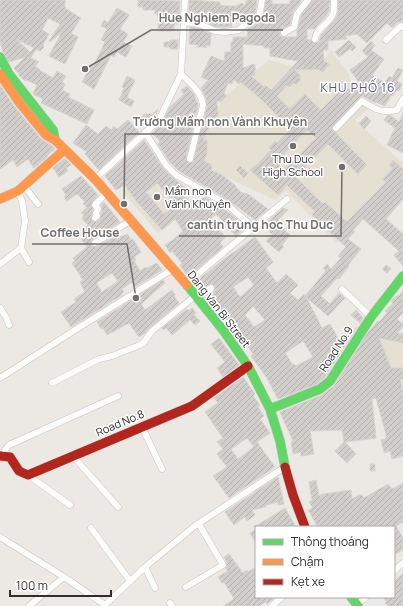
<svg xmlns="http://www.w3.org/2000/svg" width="403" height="606" viewBox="0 0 403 606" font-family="Manrope,sans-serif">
	<defs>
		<pattern id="building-hatch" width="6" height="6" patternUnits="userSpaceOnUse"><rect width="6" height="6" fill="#d1cecb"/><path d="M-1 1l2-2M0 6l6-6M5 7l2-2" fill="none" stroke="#b4b1af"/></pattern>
	</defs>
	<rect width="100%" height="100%" fill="#ece8e4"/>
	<path fill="#e6e0d3" d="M331,50L349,74L351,87L369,108L355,120L395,156L403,162V175L337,243L286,191L275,200L205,167L203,135L224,97L269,60L298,68L318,69Z
		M157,161L193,203L158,233L122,191Z
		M384,329L403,333V445L377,333Z"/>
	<path fill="url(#building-hatch)" stroke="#d7d4d0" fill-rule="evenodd" d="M0,0H65V8L81,18L71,33L78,37L65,64L49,56L62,32L50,42L49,41L60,24L48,18L42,30L49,34L43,45L44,47L40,51L36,49L31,58L39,62L35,66L41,71L53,78L57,71L66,76L62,82L65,84L62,90L70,94L68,97L94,110L87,124L41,103L43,99L33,94L37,85L26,80L25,81L19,75V74L14,68L25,57L9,62L3,52L0,41ZM16,39L34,48L30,52Z
		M138,0L180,1L179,24H174V31H158V14H155V10H143V7H138Z
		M189,0L220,2V5L226,6H237L238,4L240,5L241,3L245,5L247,0H257L255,16L250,17L235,11L231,27H216L201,20L189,18Z
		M266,0H272V4H290V0H302L293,12L290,24L280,31V36L284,37H297V31L301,16L312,0H330L329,11L326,16L314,29H307V40H311L314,43L319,42L321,35L337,17L338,11V0H403V20L402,22H398L392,28L387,23L367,43L357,34L345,36L347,39L328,41V50H323L324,61L329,64L323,72L318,69L295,70L301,76L299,78L301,79L296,85L294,83L290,87L287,85L277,96L290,109L305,94L321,110L345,86L349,90L358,81L350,70L368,57L362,51L371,41L375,45L371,50L384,59L372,75L385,83L389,76L392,78L398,68L403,70L397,81L402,84L399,91L397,90L392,96L391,95L385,106L376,102L375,103L363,96L360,97L331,128L367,165L358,174L328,144L296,177L323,204L325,202L347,222L386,182L383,179L393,168L389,165L393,160L403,169V199L386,219L403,234V266L394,255L399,251L363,219L353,230L355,232L348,239L361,249L348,265L349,266L339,279L337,278L321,296L330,304L339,293L345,298L328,316L306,297L322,328L330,324L340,342L348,332L350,336L357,327L325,377L317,384L278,399L267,378L251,356L253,354L246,343L243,339L241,340L225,317L224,318L219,311L218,312L211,302L212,301L208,296L215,290V286L210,284L202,289L197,281L220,262L255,237L273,262L266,268L277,283L286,274L298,285L290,293L298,300L304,294L305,296L326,271L323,268L327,264L331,269L341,258L338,256L346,247L312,215L315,212L287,185L278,195L250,170L255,165L256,166L271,150L269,147L275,141L277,143L291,129L262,100L241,82L238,84L234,79L232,84L228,83L224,93L227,96L221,102L217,101L218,114L216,119L214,118L212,121L203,140H207V153L204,161L212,165L211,170L222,175L236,186V187L242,193L248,194L268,209L255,220L227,199L179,171L170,162L158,144L160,141L152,133L162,123L170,107L184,94L181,90L187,86L194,94L198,105L186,158L189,163L193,162L207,106L206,98L201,88L208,80L201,77L211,56L224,61L225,52H231V42H233V37H247L248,28L262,22ZM243,44L264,46V48H270V56L298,61L271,90L265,85L264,87L251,76L255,75L254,70H256L254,64L243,68ZM307,130L316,138L284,170L276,162ZM248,277L254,285L240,297L233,287ZM253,306L265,320L254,327L245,315ZM303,341L313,357L296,366L294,364L293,365L285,353Z
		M117,8L129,15L120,29L128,34L123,42L132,46L126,57L117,52L114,57L111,55L94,89L82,82L91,66L93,67L105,42L101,40L107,29L101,26L104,20L108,23Z
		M190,27L199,28L211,34L210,46L206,45V48L202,47H197L198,45L189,44Z
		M170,40H178V49H170V47H164V42H170Z
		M349,40L356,47L352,51L350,49L339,57L335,52Z
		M127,76L135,80L127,97L134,101L131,107L119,100L123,92H122L124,88L122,87Z
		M0,85L14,106L41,139L51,145L55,149L49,154L46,158L34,168L28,159L17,167L13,160L0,169Z
		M158,109L155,117L145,126L138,119L146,113L148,115L150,113L151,115Z
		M403,113V153L387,145L395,128L384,120L387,116L390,115L399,122Z
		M366,116L371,121L364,129L359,123Z
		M128,120L139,132L99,170L85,154L87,152L73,143L86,125L98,134L106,126L111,130L114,126L117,129Z
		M144,140L163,168L173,178L185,187L181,193L192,205L205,197L222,207L246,227L236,236L216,214L211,218L225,237L220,243L223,247L188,277L180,265L182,263L172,251L170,253L165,245L173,240L183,231L175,219L162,230L136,201L125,185L116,190L105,176ZM157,183L176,205L164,214L146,192Z
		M65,158L71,165L66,168L68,171L59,177L53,168Z
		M240,166L248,173L244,178L236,170Z
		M81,176L98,195L91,204L93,209L91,217L92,221L96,222L100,219L102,209L101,205L104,202L120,222L92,239L91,243V246L97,247L119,234L121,237L127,234L131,240L133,239L141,252L134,257L136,260L134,261L140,271L146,267L147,268L157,263L162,270L135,287L132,282L122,289L124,292L121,294L122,295L71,327L61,312L76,302L74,299L85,292L80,282L83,280L72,263L75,261L73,258L87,247L81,239L83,238L79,234L88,225L82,219L84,215L81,213L87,207L83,204L85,202L77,194L67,201L64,197L66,195L62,189ZM112,273L118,281L102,292L96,283Z
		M283,208L288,210L278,220L284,225L283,227L285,229L284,230L290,235L282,245L284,247L279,252L266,241L273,234L269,232L270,230L269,227L266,223Z
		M386,265L391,269L387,273L382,269Z
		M163,280L165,283L141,304L145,310L172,290L175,295L174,296L179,303L149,328L145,333L139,337L129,323L107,335L103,328L101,329L97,322Z
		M403,290V313L397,319L403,324V327L397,333L403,334V343L379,338L391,368H403V379H400L403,392V456L392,459L390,451L384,453L381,440L386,439V434L376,398L372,399L376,438L345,442L356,454L347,463L335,451L344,442L342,430L310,431L314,454L301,456V452L293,454L291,442L293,441L280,412L322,395L334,386L368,332L378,321L379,322L387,313L385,311L393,303L391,301L398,295L399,296Z
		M192,308L196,313L194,315L200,321L195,325L190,320L172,335L166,328L164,330L162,328L187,309L189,311Z
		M356,310L363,318L360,323L351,315Z
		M219,338L239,365L223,377L217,368L225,362L211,344Z
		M243,377L255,394L253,396L260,405L258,407L264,416L260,419L270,433L257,442L275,467L229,498L213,476L227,467L217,454L223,449L217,442L223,438L205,412L218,403L214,398ZM247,438L254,447L238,459L231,449Z
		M370,464H375V471H370Z
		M278,477L284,504L278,505V502L266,505V507L252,510L255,515L247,521L245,517L234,525L225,512Z
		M316,480L319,496L323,494L351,490L352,499L361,494L364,498L388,484L392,489L403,483V522L396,526L403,538V550L394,555V527H318L308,510L313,508L309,502L312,500L309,482Z
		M285,508L296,527H254L274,515Z
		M256,529V543L250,533Z
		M229,554L243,573L247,570L248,572L256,567V597H275L267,604L266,602L259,606H223L234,599L224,582L222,583L218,577L228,571L226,568L227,563L224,557Z
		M403,573V606H388L385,603L387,602L383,597H394V582Z"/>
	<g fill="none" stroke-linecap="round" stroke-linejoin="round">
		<defs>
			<path id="street" d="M184,22L200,24L215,31L225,32L239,30L248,22L257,20L259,19L262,0
				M284,33L294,27L297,14L308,0
				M315,39C316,29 327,25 332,16C335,12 334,5 334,0
				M386,40L401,26L403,27
				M181,74C191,84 201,91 203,105L190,159
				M336,128L362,101C376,110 381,113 397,110L403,99
				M145,132L166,165L176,175L225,203L253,227
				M95,179L159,120L181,74L185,0
				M24,186L38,204
				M18,191L22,201L25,221L21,248L29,262
				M95,218L97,216L96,213L98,209L95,205L106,193
				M95,243L130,221
				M0,264L21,248
				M186,284L287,199
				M342,289L371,317
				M197,298L211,288
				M0,308L6,317L9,325
				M0,378L75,330L173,269
				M52,383L99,359L112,356L140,345L144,342L152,331L195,296
				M142,427L162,469
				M73,456L118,507
				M4,457L5,450L9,445L118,396
				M28,475L70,505
				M91,528L130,581
				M0,537L64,577L105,605
				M145,567L155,588
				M394,571L403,563
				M186,587L223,565L199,524
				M170,603L172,606
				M357,605L366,597
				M29,606L64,577
				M104,606L145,567L196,525L285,467
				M272,606L282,597"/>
			<path id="fast" d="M0,57L9,74L53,130L55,140
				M187,285L223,330L248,366L270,409L280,441L285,467
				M270,409L320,389L330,381L371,317L403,276
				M351,597L358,606"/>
			<path id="slow" d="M0,74L19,102L46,135L55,140L95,179L187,285
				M0,199L18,191L64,150"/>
			<path id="jam" d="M0,456L10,457L19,471L28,475L192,406L248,366
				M285,467L293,495L305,527"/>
		</defs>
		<use href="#street" stroke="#c5c4c5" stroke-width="7"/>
		<use href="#fast" stroke="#c5c4c5" stroke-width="10"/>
		<use href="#slow" stroke="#c5c4c5" stroke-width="10"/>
		<use href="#jam" stroke="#c5c4c5" stroke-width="10"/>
		<use href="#street" stroke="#fcfcfb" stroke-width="6"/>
		<use href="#fast" stroke="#63d668" stroke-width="9"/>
		<use href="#slow" stroke="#ff974d" stroke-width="9"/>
		<use href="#jam" stroke="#b3261e" stroke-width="9"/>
	</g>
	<g fill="#706f6e" stroke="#fff" stroke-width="1.5">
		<circle cx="293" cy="146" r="4"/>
		<circle cx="157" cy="197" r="4"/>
	</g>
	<g text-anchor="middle" stroke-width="3" stroke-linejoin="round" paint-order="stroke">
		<g font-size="11" fill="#2e2e2e" stroke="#fff">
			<text x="293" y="163">Thu Duc<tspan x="293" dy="13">High School</tspan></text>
			<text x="165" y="195" text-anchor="start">Mầm non<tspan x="165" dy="13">Vành Khuyên</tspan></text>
		</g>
		<g font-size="11" fill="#2e2e2e" stroke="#fff">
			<text transform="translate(219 309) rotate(52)" y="4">Dang Van Bi Street</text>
			<text transform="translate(336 349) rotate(-57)" y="4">Road No.9</text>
			<text transform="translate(120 423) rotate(-23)" y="4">Road No.8</text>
		</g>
		<g font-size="12" letter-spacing="1" fill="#4d5680" stroke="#fff">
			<text x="358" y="92">KHU PHỐ 16</text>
		</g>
	</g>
	<path fill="none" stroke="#706f6e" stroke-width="1.5" d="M85 69L151 30H283M124 204L125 134H315M342 167L341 236H179M136 298L127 244H32"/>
	<g fill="#706f6e" stroke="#fff" stroke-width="1.5">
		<circle cx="85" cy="69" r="4"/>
		<circle cx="124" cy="204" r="4"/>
		<circle cx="342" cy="167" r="4"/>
		<circle cx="136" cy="298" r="4"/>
	</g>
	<g font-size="12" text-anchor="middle" font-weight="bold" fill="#706f6e" stroke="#fff" stroke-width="3" stroke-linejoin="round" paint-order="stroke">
		<text x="217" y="22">Hue Nghiem Pagoda</text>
		<text x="220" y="126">Trường Mầm non Vành Khuyên</text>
		<text x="260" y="229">cantin trung hoc Thu Duc</text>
		<text x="80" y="237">Coffee House</text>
	</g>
	<rect x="255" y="526" width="140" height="72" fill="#ffffff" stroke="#ababab"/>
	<rect x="263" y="539" width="20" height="6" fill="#63d668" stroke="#ababab"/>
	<text x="291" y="546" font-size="12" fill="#2e2e2e">Thông thoáng</text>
	<rect x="263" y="559" width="20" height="6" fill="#ff974d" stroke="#ababab"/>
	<text x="291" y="566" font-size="12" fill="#2e2e2e">Chậm</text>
	<rect x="263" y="579" width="20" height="6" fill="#b3261e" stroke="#ababab"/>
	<text x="291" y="586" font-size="12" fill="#2e2e2e">Kẹt xe</text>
	<path d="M10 590v6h101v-6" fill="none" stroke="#2e2e2e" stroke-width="2"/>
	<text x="16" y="590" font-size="12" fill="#2e2e2e" stroke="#ffffff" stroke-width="3" paint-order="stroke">100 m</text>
</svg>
